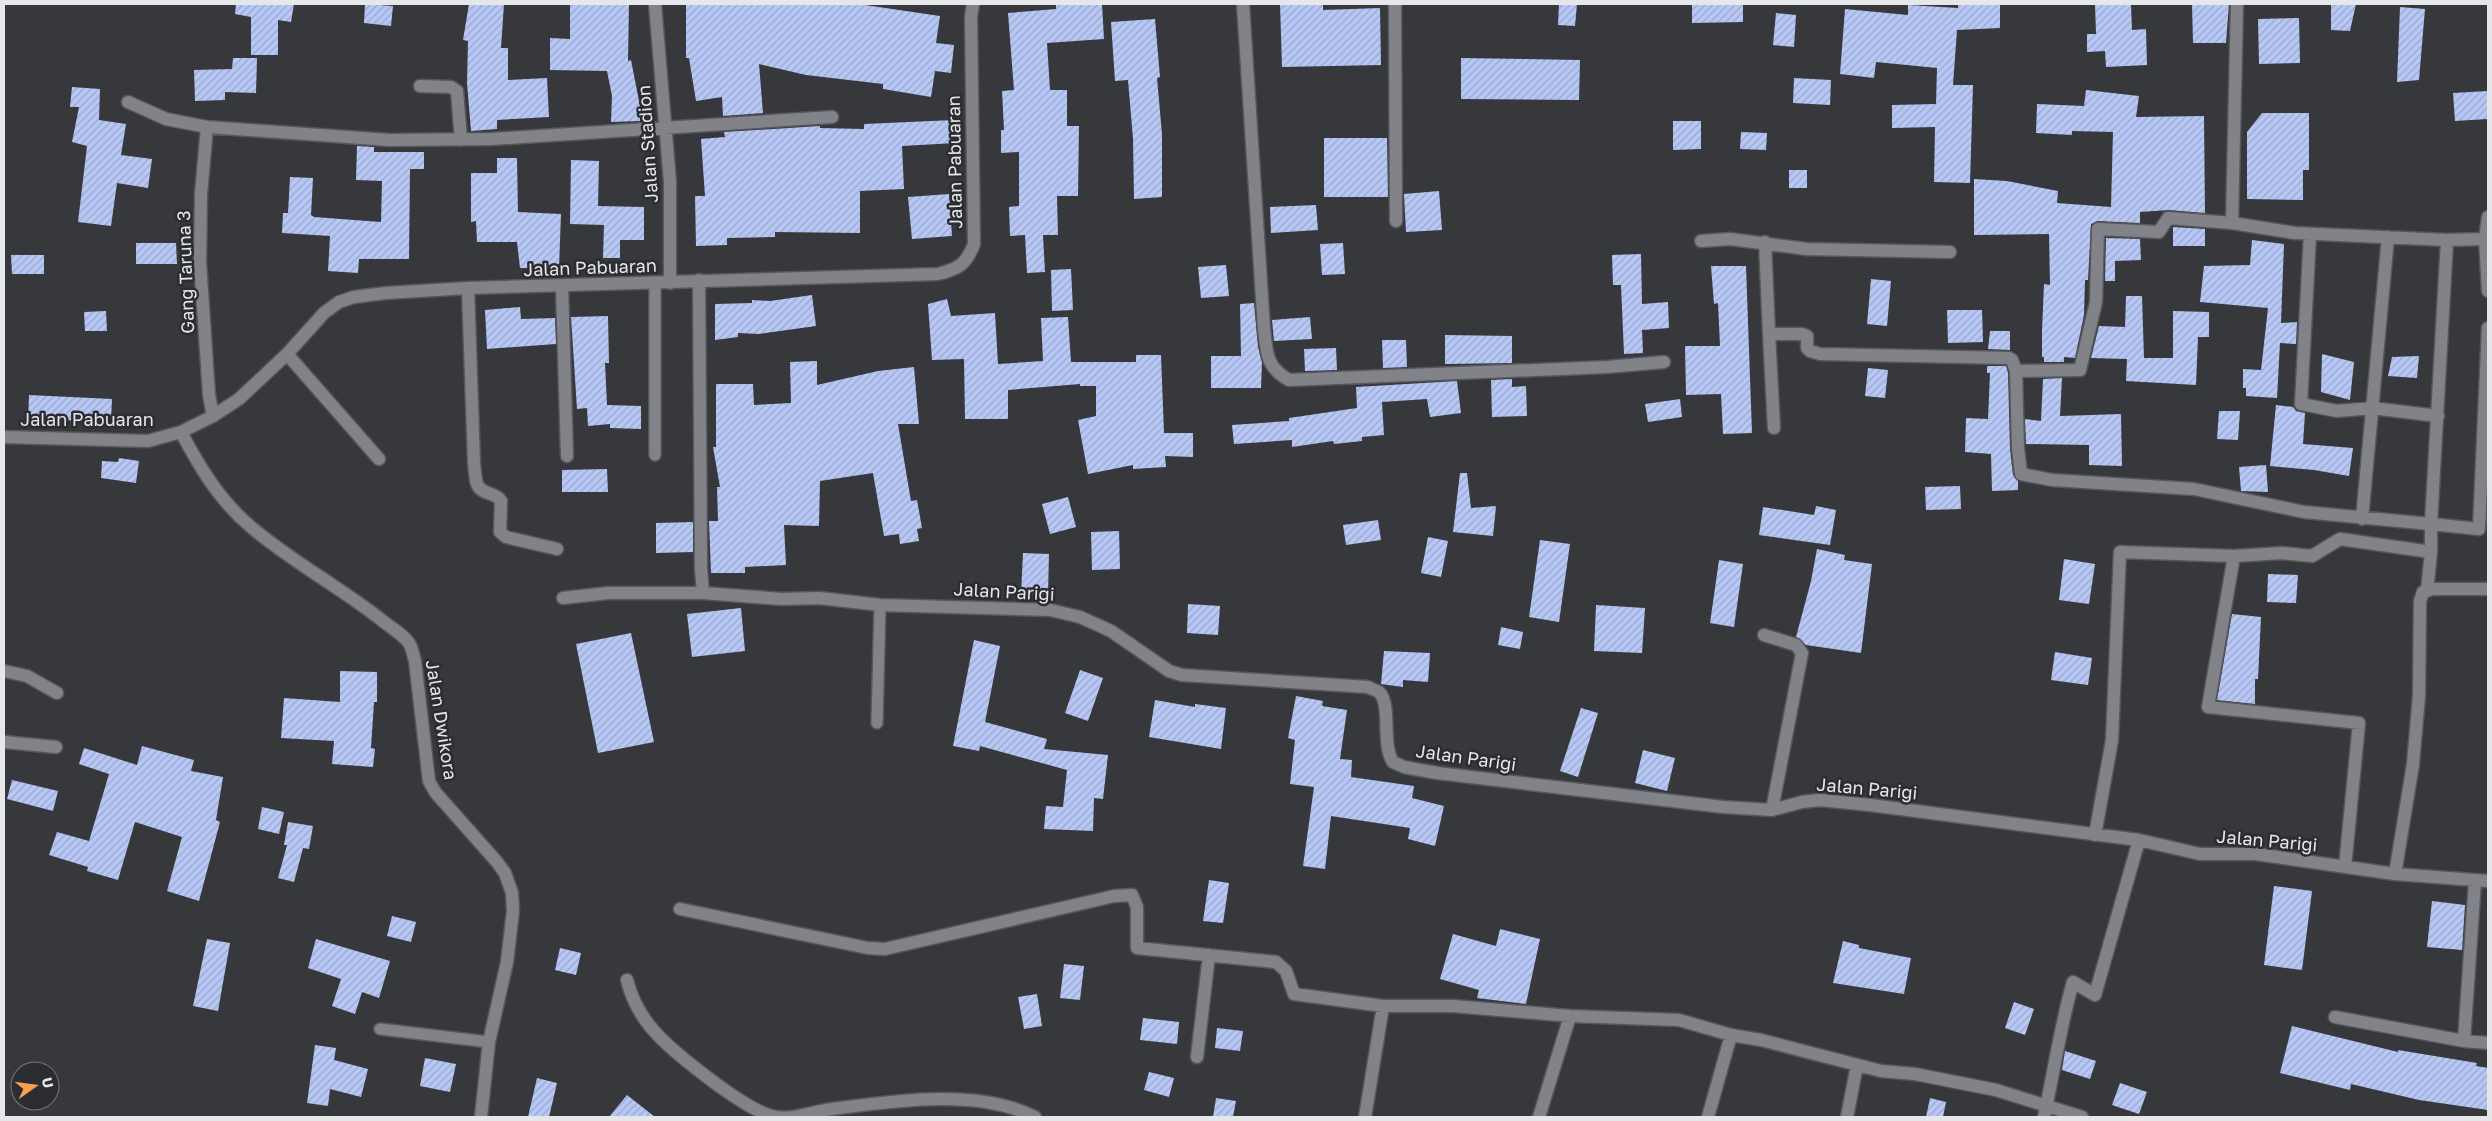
<svg xmlns="http://www.w3.org/2000/svg" width="2492" height="1121" viewBox="0 0 2492 1121" font-family="'Golos Text',sans-serif">
	<defs>
		<pattern id="building-hatch" width="6" height="6" patternUnits="userSpaceOnUse" patternTransform="scale(1.25)"><rect width="6" height="6" fill="#b7c7f6"/><path d="M-1 1l2-2M0 6l6-6M5 7l2-2" fill="none" stroke="#9aa6ca"/></pattern>
	</defs>
	<rect width="100%" height="100%" fill="#36383c"/>
	<path fill="url(#building-hatch)" d="M236,4H294L291,22L278,20V55H251V17L235,14Z
		M365,4L393,6L391,26L364,23Z
		M469,4H504L501,48H508V80L547,78L549,117L497,120V129L471,131L467,83L468,41L463,40Z
		M570,4H629L628,61L631,60L640,106V121L611,122L612,96L607,71L550,70V38L570,39Z
		M686,4H858L940,16L936,43L954,45L951,73L935,71L931,97L883,89V84L806,75L759,64L763,113L723,116L722,97L696,101L689,58H686Z
		M1056,4H1102L1104,39L1047,43L1050,90H1067V126H1079L1078,196H1057L1058,235H1043L1045,272L1027,273L1025,235L1010,236L1009,207L1019,206V152L1001,153V130H1004L1002,91L1014,90L1008,13L1056,9Z
		M1280,4H1323V10L1380,8L1381,65L1282,67Z
		M1559,4H1577L1575,26L1558,25Z
		M1692,4H1743V22L1692,23Z
		M2000,4V28L1957,30L1953,85H1973L1970,183L1934,182L1935,127L1892,128V105L1936,104L1937,68L1876,62L1874,78L1840,74L1845,9L1908,15V5L1958,8V5Z
		M2095,4H2131L2132,30L2146,29L2147,65L2106,67L2105,51L2087,52V34H2096Z
		M2192,4H2229L2226,43H2193Z
		M2331,4H2356L2350,31L2331,30Z
		M2400,7L2425,9L2419,80L2397,82Z
		M1776,13L1796,15L1794,47L1773,45Z
		M2299,18L2300,63L2259,64L2258,19Z
		M1155,19L1160,77L1157,78L1162,134V197L1134,199L1133,139L1128,80L1115,81L1111,22Z
		M233,58H257L256,93L225,92V100L195,101L194,70L232,69Z
		M1461,58L1580,60L1579,100L1461,99Z
		M1794,78L1831,80L1830,105L1793,103Z
		M72,87L100,89L99,120L126,124L121,155L152,159L148,188L117,183L111,226L78,222L87,146L72,142L79,107H70Z
		M2086,90L2139,96L2136,117L2204,116L2205,213L2169,210L2140,212V223L2098,221L2091,224L2088,280H2085L2084,315L2075,358L2064,357V362H2044V357H2042V331L2044,284L2050,285L2049,234L1974,235V179L2007,181L2058,191L2057,203L2111,207L2113,132L2072,131V135L2036,133L2037,104L2084,106Z
		M2488,91V119L2455,121L2453,93Z
		M2262,113H2309V170H2303V200L2247,199V132Z
		M954,120L956,143L902,146L904,189L860,191V233L775,232V237L727,238V245L696,246L695,196H705L701,139L725,137L724,132L820,126V128L864,129V124Z
		M1673,121H1701V149L1673,150Z
		M1741,132L1767,133L1766,150L1740,149Z
		M1324,138H1387L1388,197H1324Z
		M357,146L374,147V152H424V169H410L409,259H359L358,273L328,271L330,236L282,233L283,213H288L290,177L313,178L311,215L314,217L381,222L382,181L356,180Z
		M497,158H517L518,212L561,214L559,268H520L517,242H477L476,221L471,222V173H497Z
		M571,160L599,161L598,206L644,207V240H620V258H603L604,225L570,224Z
		M1789,170H1807V188H1789Z
		M1439,191L1442,230L1406,232L1404,194Z
		M949,194L952,236L912,239L908,197Z
		M1316,205L1318,230L1271,233L1270,207Z
		M2173,227L2205,229V246H2173Z
		M2106,238L2140,239L2141,260L2115,261V281H2105Z
		M2252,240L2284,244L2281,323L2297,322L2296,344L2280,343L2277,398L2246,396V388H2243V369L2261,370L2268,308L2200,302L2204,266L2250,265Z
		M136,243H176L177,264H136Z
		M1343,243L1345,274L1322,275L1320,244Z
		M1641,254L1642,304L1668,302L1669,328L1642,330L1643,353L1624,354L1621,285H1613L1612,255Z
		M11,255H44V274H12Z
		M1226,265L1229,296L1201,298L1198,267Z
		M1711,266H1746L1752,433L1723,434L1721,394L1686,395L1685,346H1720L1718,303L1714,304Z
		M1071,269L1073,310L1052,311L1051,270Z
		M1871,279L1891,281L1887,326L1867,324Z
		M812,295L816,326L759,334L738,333V337L715,340V304L752,303V300L770,301Z
		M2126,296H2142L2144,358H2173V311L2209,312V337H2198L2196,385L2126,381L2127,359L2091,358L2099,326L2125,327Z
		M947,299L951,316L995,313L998,364L1043,361L1041,318L1068,317L1071,362H1136V355H1161L1164,433H1193V457L1165,456L1166,467L1133,469V465L1088,474L1078,420L1096,416V386H1080V384L1008,390V419H965L964,359L932,360L928,304Z
		M1254,303L1258,347L1262,363L1261,388H1211V356H1241L1240,304Z
		M520,307L521,319L555,318L556,344L487,349L485,310Z
		M1947,310H1982L1983,342L1948,343Z
		M106,311L107,331H85L84,312Z
		M608,316L609,363H605L607,405L641,406V429L610,428V424L588,426L587,408L577,409L571,317Z
		M1310,317L1312,339L1274,341L1272,320Z
		M1990,331H2010V350L1988,349Z
		M1445,335L1512,336V363L1445,364Z
		M1382,340H1406L1407,367L1383,368Z
		M1336,348L1337,370L1305,371L1304,349Z
		M2322,354L2354,362L2350,400L2321,392Z
		M2419,356L2417,378L2388,376L2392,357Z
		M817,361V385L878,371L914,367L919,424H898L911,501L917,500L922,528L917,529L919,541L900,544L899,534L884,536L873,473L820,481L819,526L784,525L786,565L745,567V573H711L709,521H718L717,487H720L713,447H716V384H753L754,405L791,403L790,362Z
		M1987,366H2006L2008,373L2010,449L2013,475L2018,481V490L1992,491L1991,454L1965,452L1966,418L1988,419L1990,373H1987Z
		M1868,368L1888,370L1885,398L1865,396Z
		M2062,378L2060,416L2121,414L2122,466L2089,465V445L2026,444L2025,419L2041,421L2043,379Z
		M1512,379V387L1526,386L1527,416L1492,417L1491,380Z
		M1457,381L1461,413L1430,417L1427,399L1382,402L1384,435L1362,437V441L1334,444L1333,441L1292,447V440L1234,444L1232,425L1289,421V418L1357,408L1356,387Z
		M29,395L112,399L111,421L91,420V422L66,420L65,425L28,423Z
		M1680,399L1682,417L1648,422L1645,404Z
		M2276,405L2293,407L2296,411L2305,413L2303,444L2353,448L2349,476L2314,470L2270,466Z
		M2219,411H2240L2238,440L2217,439Z
		M119,458L139,461L136,483L101,478L102,461L118,462Z
		M2266,465L2268,492L2241,491L2239,467Z
		M607,469L608,492H562V470Z
		M1460,473H1467L1471,508L1496,506L1493,536L1453,532Z
		M1960,486L1961,509L1926,510L1925,487Z
		M1068,497L1076,527L1050,534L1042,504Z
		M1816,506L1836,510L1830,545L1759,535L1763,507L1814,515Z
		M1378,520L1381,540L1346,545L1343,525Z
		M693,522V552L656,553V523Z
		M1119,531L1120,569L1092,570L1091,532Z
		M1428,537L1448,541L1441,577L1421,573Z
		M1540,540L1570,544L1559,622L1529,617Z
		M1817,549L1845,555L1844,560L1872,564L1861,653L1806,645L1796,637L1811,581Z
		M1023,553L1049,554L1048,595L1021,594Z
		M2064,559L2095,564L2089,604L2059,600Z
		M1719,560L1743,564L1734,627L1710,623Z
		M2268,574L2298,575L2296,603L2267,602Z
		M1188,604L1220,606L1218,635L1187,633Z
		M1596,605L1645,608L1642,653L1594,651Z
		M741,608L745,651L692,657L687,614Z
		M2232,614L2261,617L2258,679H2255V704L2217,700Z
		M1501,627L1523,632L1520,649L1498,645Z
		M631,633L654,742L598,753L576,644Z
		M974,640L1000,646L985,722L1047,739L1044,749L1108,755L1103,799L1094,798L1093,831L1044,829L1046,806L1063,807L1067,770L980,746L979,751L953,746Z
		M1384,651L1430,653L1428,682L1403,680V687L1381,684Z
		M2055,652L2092,658L2088,685L2051,680Z
		M1080,670L1103,678L1088,721L1065,713Z
		M340,671L377,672V702H374L371,748L375,749L373,767L332,764L334,741L281,738L284,698L340,702Z
		M1296,696L1323,701L1322,706L1347,710L1340,759L1352,760L1351,777L1414,786L1412,798L1444,806L1435,846L1408,839L1410,828L1331,816L1325,869L1303,866L1314,787L1290,784L1295,740L1288,738Z
		M1155,700L1195,707V704L1226,708L1221,749L1149,737Z
		M1581,708L1598,713L1578,777L1560,771Z
		M142,746L194,760L191,771L223,777L216,820L220,822L199,901L167,891L182,837L135,822L118,880L87,871L88,867L49,855L57,832L89,841L109,774L79,764L84,748L137,765Z
		M1643,750L1675,758L1667,791L1635,783Z
		M12,780L58,791L53,811L7,799Z
		M262,807L284,812L279,834L258,829Z
		M288,822L313,826L309,849L303,848L294,882L278,878L287,845H284Z
		M1209,880L1229,883L1223,923L1203,921Z
		M2274,886L2312,891L2302,970L2264,965Z
		M2432,901L2465,905L2462,950L2427,947Z
		M392,916L416,922L411,942L387,936Z
		M1500,929L1540,939L1526,1004L1477,998L1479,990L1440,979L1453,934L1496,946Z
		M207,939L230,943L218,1011L193,1006Z
		M316,939L390,961L379,998L362,992L355,1014L332,1006L341,979L308,968Z
		M1843,941L1859,945V948L1911,958L1904,994L1833,983Z
		M560,948L581,953L576,975L555,970Z
		M1064,964L1084,966L1080,1000L1060,998Z
		M1037,994L1042,1026L1024,1029L1018,997Z
		M2014,1002L2034,1009L2025,1035L2005,1028Z
		M1143,1018L1179,1022L1177,1044L1140,1040Z
		M2292,1026L2398,1052V1050L2477,1063L2476,1066L2488,1068V1110L2419,1100L2351,1084L2350,1090L2280,1073Z
		M1217,1028L1243,1031L1240,1051L1215,1048Z
		M315,1045L336,1048L334,1060L368,1069L361,1097L330,1089L328,1106L307,1103Z
		M2065,1051L2096,1061L2090,1079L2062,1070Z
		M425,1058L456,1064L450,1092L420,1086Z
		M1149,1072L1174,1078L1169,1097L1144,1090Z
		M537,1078L557,1083L549,1117H528Z
		M2120,1083L2147,1092L2139,1114L2112,1105Z
		M627,1095L655,1117H609Z
		M1216,1098L1236,1101L1233,1117H1213Z
		M1930,1098L1946,1102L1943,1117H1926Z"/>
	<g fill="none" stroke-linecap="round" stroke-linejoin="round">
		<defs>
			<path id="lane" d="M655,455V284
				M877,723L880,605
				M380,1029L489,1042"/>
			<path id="street" d="M655,4L670,182V283
				M1243,4L1264,329C1267,354 1266,367 1289,380L1607,367L1664,362
				M1395,4L1396,221
				M2237,4L2232,223L2168,218L2159,232L2098,229L2096,302L2080,370L2016,371L2018,448L2021,474L2052,480L2194,489L2304,512L2431,524V552L2427,591
				M420,86L451,87L457,91L461,140
				M128,102L166,119L207,127L389,140L492,139L832,117
				M207,127L201,194L200,262L209,395L213,416
				M2232,223L2295,233L2447,240L2431,524L2479,529L2488,328
				M2310,234L2301,404L2337,411L2372,408L2438,416
				M2485,239L2488,291
				M2447,240L2485,239L2488,217
				M1701,241L1730,239L1807,249L1950,252
				M1765,242L1769,334H1802L1807,336V348L1810,351L1820,354L2009,358L2012,360L2016,371
				M699,280L701,569L703,593L782,599L819,598L880,605L1050,610L1080,617L1111,631L1169,671L1182,675L1368,687C1371,689 1376,690 1379,692C1392,704 1381,744 1393,762L1404,767L1437,773L1723,807L1772,810L1802,802L1820,800L1870,805L2139,840L2200,854H2256L2395,874L2488,881
				M562,287L567,456
				M468,288L474,463C475,470 475,478 477,484C481,495 496,492 501,501L500,532L506,537L557,549
				M1769,334L1774,428
				M287,354L379,459
				M181,432C200,468 220,501 251,527C291,561 338,586 379,618C388,626 402,633 409,643C412,647 413,655 415,661L429,781L435,792L497,862L505,873L512,893L513,911L507,962L489,1042L481,1117
				M2362,519L2388,237
				M2234,556L2208,707L2359,723L2345,867
				M563,598L608,593H703
				M1764,635L1796,645L1802,653L1772,810
				M4,671L27,676L57,693
				M4,742L56,747
				M2095,835L2112,740L2120,552L2234,556L2282,553L2312,556L2340,539L2431,552
				M2395,874L2413,764L2419,696L2420,601L2423,592L2432,589H2488
				M680,909L868,948L885,949L1114,896L1132,895L1137,907V948L1276,962L1286,971L1294,994L1383,1006H1453L1570,1016L1679,1020L1731,1035L1761,1040L1881,1071L1915,1074L1996,1090L2082,1117
				M627,980C636,1017 659,1039 689,1063C709,1079 752,1113 776,1117C794,1120 814,1111 832,1109C894,1101 977,1088 1035,1117
				M2335,1017L2464,1041L2488,1043
				M2464,1041L2475,881
				M1197,1057L1209,955
				M1365,1117L1383,1006
				M1539,1117L1570,1016
				M1708,1117L1731,1035
				M1847,1117L1857,1065
				M2044,1117C2054,1072 2060,1027 2073,982L2095,995L2139,840"/>
			<path id="secondary" d="M4,437L148,441L181,432L213,416L239,399L287,354L324,313L339,302L354,297L386,293L468,288L938,274C958,269 966,265 974,244L971,17L973,4"/>
		</defs>
		<use href="#lane" stroke="#55575b" stroke-width="14"/>
		<use href="#street" stroke="#55575b" stroke-width="15"/>
		<use href="#secondary" stroke="#55575b" stroke-width="15"/>
		<use href="#lane" stroke="#818389" stroke-width="11"/>
		<use href="#street" stroke="#818389" stroke-width="12"/>
		<use href="#secondary" stroke="#818389" stroke-width="12"/>
	</g>
	<g text-anchor="middle" stroke-width="5" stroke-linejoin="round" paint-order="stroke">
		<g font-size="18" fill="#e6e7ea" stroke="#2c2d32">
			<text transform="translate(648 144) rotate(-94)" y="6">Jalan Stadion</text>
			<text transform="translate(955 162) rotate(-91)" y="6">Jalan Pabuaran</text>
			<text transform="translate(590 268) rotate(-2)" y="6">Jalan Pabuaran</text>
			<text transform="translate(186 272) rotate(-92)" y="6">Gang Taruna 3</text>
			<text x="87" y="426">Jalan Pabuaran</text>
			<text transform="translate(1004 592) rotate(3)" y="6">Jalan Parigi</text>
			<text transform="translate(441 720) rotate(81)" y="6">Jalan Dwikora</text>
			<text transform="translate(1466 758) rotate(8)" y="6">Jalan Parigi</text>
			<text transform="translate(1867 789) rotate(5)" y="6">Jalan Parigi</text>
			<text transform="translate(2267 841) rotate(5)" y="6">Jalan Parigi</text>
		</g>
	</g>
	<rect width="2492" height="1121" fill="none" stroke="#e6e7ea" stroke-width="10"/>
	<g transform="translate(35 1086) rotate(76)"><circle r="24" fill="#2c2d32" stroke="#76777c"/>
	<path d="M0-4L9 19L0 12L-9 19Z" fill="#fa9f4e"/>
	<text y="-8" font-size="14" font-weight="bold" text-anchor="middle" fill="#e6e7ea">U</text>
	</g>
</svg>
